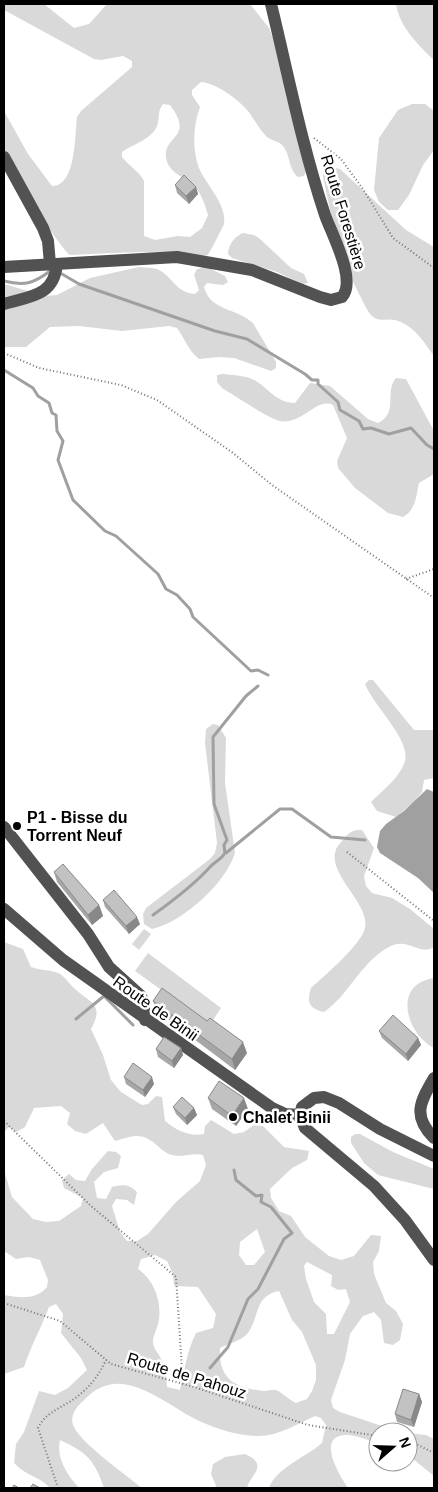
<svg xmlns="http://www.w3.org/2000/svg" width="438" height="1492" viewBox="0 0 438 1492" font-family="Helvetica,sans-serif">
	<rect width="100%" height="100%" fill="#fff"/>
	<path fill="#d9d9d9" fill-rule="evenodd" d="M4,4H44L74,28L89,24L107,4H250L269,28L275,44L306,171L304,176L298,177C288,169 291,156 283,146C279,141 271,141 266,136C259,129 254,119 248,111C238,99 216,83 201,82L192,90V95L200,107C193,126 192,149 199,168C206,185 227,204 224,224C223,227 211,250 208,255C197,258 183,252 171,252C137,251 104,254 70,255C59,247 7,164 4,150C1,138 4,123 4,111L28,154L52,186C76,187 75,135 77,117L81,111L132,67V61L123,56L101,60L94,59L4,10ZM163,104L170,105C195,138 163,136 166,157C168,174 185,176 195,187C202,195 205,205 208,215L202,228L190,237L178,236L155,240L144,236V181C139,171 129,166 122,157V152C133,144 151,140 157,126C160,118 157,111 163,104Z
		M396,4H434V60C418,45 399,26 396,4Z
		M412,104H425L434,111V150L423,165L409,195L398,210H388L379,202L374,190L379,138L398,110Z
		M328,166L340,169L406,230L434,247V356C424,342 414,325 395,320C388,318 380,322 373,317C367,312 363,301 359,294C340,256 331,217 323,176L324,169Z
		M243,233L254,235L259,238L291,268L304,274L308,283L302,284L277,272L232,258L228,254C228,245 235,236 243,233Z
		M139,267C145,268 154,267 159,270C174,278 175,292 195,294L199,290L194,275L197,269L207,267L225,276L228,282L223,285L207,283L204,287C210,311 237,308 253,323L276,362V368L271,371L234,358L219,357L199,359C188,350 185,339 177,328L169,326L122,331L79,326L50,327L26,347H4V284L45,296L57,295L90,278Z
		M222,374C232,375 244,375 254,380C269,388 276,403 295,403L310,383L330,386L368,419L378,423C399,413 384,392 396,378L406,379L434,431V474L419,483C416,496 416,510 403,517L388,513L355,488L338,468L337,461L347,438L333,405C316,397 303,425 280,421C267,418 236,396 222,388L217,382V375Z
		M369,680H373L414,730H434V778L424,780L422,792L414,802L396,817L377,811L371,802C382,791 398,779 404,764C414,742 373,706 365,684Z
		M213,724L218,725L226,738L225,783L235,853C226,883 183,922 152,929L144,924L143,914L146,908L210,859L215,853L217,843L205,743L206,729Z
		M357,830H362L374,848L364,876L366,886L372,893L392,898L410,909L433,928L434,947C419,957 408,935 387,948C359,965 348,996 324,1012C310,1009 306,1003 311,988C325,975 361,945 365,928C371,901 315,867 342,841C346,836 350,831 357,830Z
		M144,929L151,934L139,950L132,944Z
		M4,942L23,949L31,967C39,970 50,970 58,973C64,975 70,985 75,989C90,1003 105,1004 91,1029L103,1055L111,1080L121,1092L142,1105L148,1104L156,1096L162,1097L165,1121C176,1130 189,1137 204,1134L205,1126L211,1120L234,1134L244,1132L254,1125L263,1126L284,1147L309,1151L307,1160L292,1168L270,1189L271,1198L279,1211L291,1216L305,1237L329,1256L341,1260L354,1256L371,1235L381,1236L379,1251L373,1262L374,1274L386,1303L396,1311L403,1324L400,1340L393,1345L384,1343L381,1320L374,1312L363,1316L350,1334L345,1360L331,1400L333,1408L340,1412L400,1432H378V1443C369,1441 357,1435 347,1435C315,1435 339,1475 348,1488H269C276,1468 306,1457 322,1443L326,1425L321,1418L315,1416C297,1424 279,1436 258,1436C238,1436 217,1429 199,1421C173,1409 135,1375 105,1386C94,1389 86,1398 78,1406C73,1412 70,1420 74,1427C83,1445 125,1474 142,1488H104C95,1460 86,1452 60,1440C56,1459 67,1474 79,1488H50C39,1476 26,1476 14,1463L16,1444L24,1432L39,1391L55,1395L68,1388L87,1370L81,1358L61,1333L63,1314L56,1304L49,1307C41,1328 31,1346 24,1367L4,1374V1295C20,1298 36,1300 47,1287L48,1280L40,1260L29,1257L16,1259L4,1251V1170L12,1197L33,1219L46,1222L59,1221L81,1206L83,1198L64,1188L62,1180L69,1174L76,1180L85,1181L92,1169L108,1151L116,1152L121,1156L118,1168L104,1172L94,1182L97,1198L106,1199L112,1187C123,1184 129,1184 137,1192L134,1205L127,1200L116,1199L112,1206L120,1232L127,1241H137L148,1234L176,1202L200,1181L206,1165L203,1155C193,1152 183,1158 172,1155C167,1154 162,1150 159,1147C142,1132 136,1135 115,1141L103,1123L86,1134L75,1131L67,1124L70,1113L61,1106L34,1108L25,1127L16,1132L9,1127L4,1132ZM257,1229L265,1252L254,1265H246L239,1255L240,1242ZM155,1255L167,1261L173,1274L174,1286L198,1287L216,1314L213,1328L196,1333C187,1351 184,1371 180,1390L167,1387C166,1376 166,1366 160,1357C159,1354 155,1350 154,1347C151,1339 156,1332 158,1324C163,1305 155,1280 138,1269L141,1259ZM307,1262L332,1275L331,1286L338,1290L346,1289L350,1302L334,1334H327L326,1314L314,1302L306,1279L304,1266ZM279,1291L292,1320L302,1332L316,1365V1380L312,1391L307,1399L296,1403C289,1400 282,1392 276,1390C272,1389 267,1391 264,1391C235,1388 218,1379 220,1348C230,1343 241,1341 248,1333C260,1316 254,1296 279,1291Z
		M148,953L221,1008L210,1025L135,971Z
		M434,978V1048C406,1034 392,984 434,978Z
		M355,1134H360L393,1152L434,1169V1189L378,1175L364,1163L351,1143V1137Z
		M408,1433L426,1435L434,1439V1476L408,1455Z
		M245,1454C270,1465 250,1475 247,1488H217L211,1474L213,1464L225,1457Z"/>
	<path fill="#a0a0a0" d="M427,789L434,792V893L418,878L380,853L377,847L380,831L386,824L404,811Z"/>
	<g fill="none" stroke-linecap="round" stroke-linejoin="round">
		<path stroke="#a0a0a0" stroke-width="3" d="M62,274L79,284L215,331L247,339L305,374L312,380H318V384L338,402L340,410L359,421L363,429L371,428L389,434L411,428L427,445L434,449
			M4,281C24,286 33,284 50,271
			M4,370L33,388L38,396L49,403L52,413L56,415L57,431L63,441L58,460L73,500L105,531L116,536L158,574L166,589L177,595L190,609L193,617L251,671L258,670L268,675
			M226,853L280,809H292L331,837L365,840
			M153,915C174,900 194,885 211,866C216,861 221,860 225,853L224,845L227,840L214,804L213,737L246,696L258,686
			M76,1019L104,996L133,1025
			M210,1368L228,1347L248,1299L258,1289L284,1239L292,1233L271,1207L261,1202L262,1195L256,1196L236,1180L234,1170"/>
		<path stroke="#747474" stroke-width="2" stroke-dasharray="1 2.5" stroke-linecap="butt" d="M434,4V5
			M314,138L341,159L363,189L393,238L434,268
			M4,353L39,368L121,385L157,400L233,453L272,485L434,598
			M406,579L434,569
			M347,852L434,921
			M4,1121L91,1206L176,1277L183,1384
			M4,1303L60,1321L111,1364L194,1387L308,1425L378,1436
			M408,1440L434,1453
			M58,1488L38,1428C45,1413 61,1408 74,1399C89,1388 98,1377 106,1360"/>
		<path stroke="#525252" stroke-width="12" d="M4,157L43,228L48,241L50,264
			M4,267L177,257L252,270L320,297L331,300L342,297C357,280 332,235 325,215C302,146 288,74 271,4
			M4,304C31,296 54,296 57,264
			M4,827L88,934L109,967L140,995L143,1000L145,1020
			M4,909L63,960L272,1108L285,1114L300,1115
			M434,1078C420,1102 412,1116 434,1138
			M434,1156L380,1129L339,1103L324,1097L314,1098L302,1107L300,1115L305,1128L374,1186L405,1220L434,1260"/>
	</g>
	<path fill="#a7a7a7" d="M175,185L196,187L198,194L189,204L177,193Z
		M54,872L99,905L103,916L92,925L57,882Z
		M103,900L140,924L129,934L105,907Z
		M153,1001L247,1053L235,1070L157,1011Z
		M379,1031L418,1038L421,1045L408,1061L382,1038Z
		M181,1048L183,1055L174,1068L158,1057L156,1049Z
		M124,1077L154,1084L145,1097L126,1084Z
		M208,1098L248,1109L236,1126L212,1109Z
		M173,1107L194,1108L197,1115L187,1125L176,1114Z
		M419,1394L422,1402L414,1427L397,1422L395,1414Z"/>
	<path fill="#888" d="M196,187L198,194L189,204L186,196Z
		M99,905L103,916L92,925L88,915Z
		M137,917L140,924L129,934L126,926Z
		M418,1038L421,1045L408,1061L406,1054Z
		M243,1042L247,1053L235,1070L232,1059Z
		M181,1048L183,1055L174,1068L172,1061Z
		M152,1077L154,1084L145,1097L143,1090Z
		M244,1098L248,1109L236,1126L232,1116Z
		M194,1108L197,1115L187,1125L185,1118Z
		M419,1394L422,1402L414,1427L411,1420Z"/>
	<path fill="#c2c2c2" stroke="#888" d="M184,175L196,187L186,196L175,185Z
		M63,864L99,905L88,915L54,872Z
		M114,890L137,917L126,926L103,900Z
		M162,988L207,1021L210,1018L243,1042L232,1059L153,1001Z
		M393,1015L418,1038L406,1054L379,1031Z
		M164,1037L181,1048L172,1061L156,1049Z
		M133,1063L152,1077L143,1090L124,1077Z
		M219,1081L244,1098L232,1116L208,1098Z
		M182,1097L194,1108L185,1118L173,1107Z
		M403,1389L419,1394L411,1420L395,1414Z
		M33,1484L40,1488H30Z
		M14,1485L19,1488H12Z"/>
	<g fill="#000" stroke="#fff" stroke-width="2">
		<circle cx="17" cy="826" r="5"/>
		<circle cx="233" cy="1117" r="5"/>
	</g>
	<g text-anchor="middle" stroke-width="5" stroke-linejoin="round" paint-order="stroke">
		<g font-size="16" fill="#000" stroke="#fff">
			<text transform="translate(344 212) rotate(73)" y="6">Route Forestière</text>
			<text transform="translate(156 1008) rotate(35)" y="6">Route de Binii</text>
			<text transform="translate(187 1375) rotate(17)" y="6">Route de Pahouz</text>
		</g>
		<g font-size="16" font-weight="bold" fill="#000" stroke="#fff" text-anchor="start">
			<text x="27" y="823">P1 - Bisse du<tspan x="27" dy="18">Torrent Neuf</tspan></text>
			<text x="243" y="1123">Chalet Binii</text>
		</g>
	</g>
	<rect width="438" height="1492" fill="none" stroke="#000000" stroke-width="10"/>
	<g transform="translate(393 1447) rotate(70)"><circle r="24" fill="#ffffff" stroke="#999999"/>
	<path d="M0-4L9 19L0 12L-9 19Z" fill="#000000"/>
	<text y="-8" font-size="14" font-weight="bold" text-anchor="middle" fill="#000000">N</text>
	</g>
</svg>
